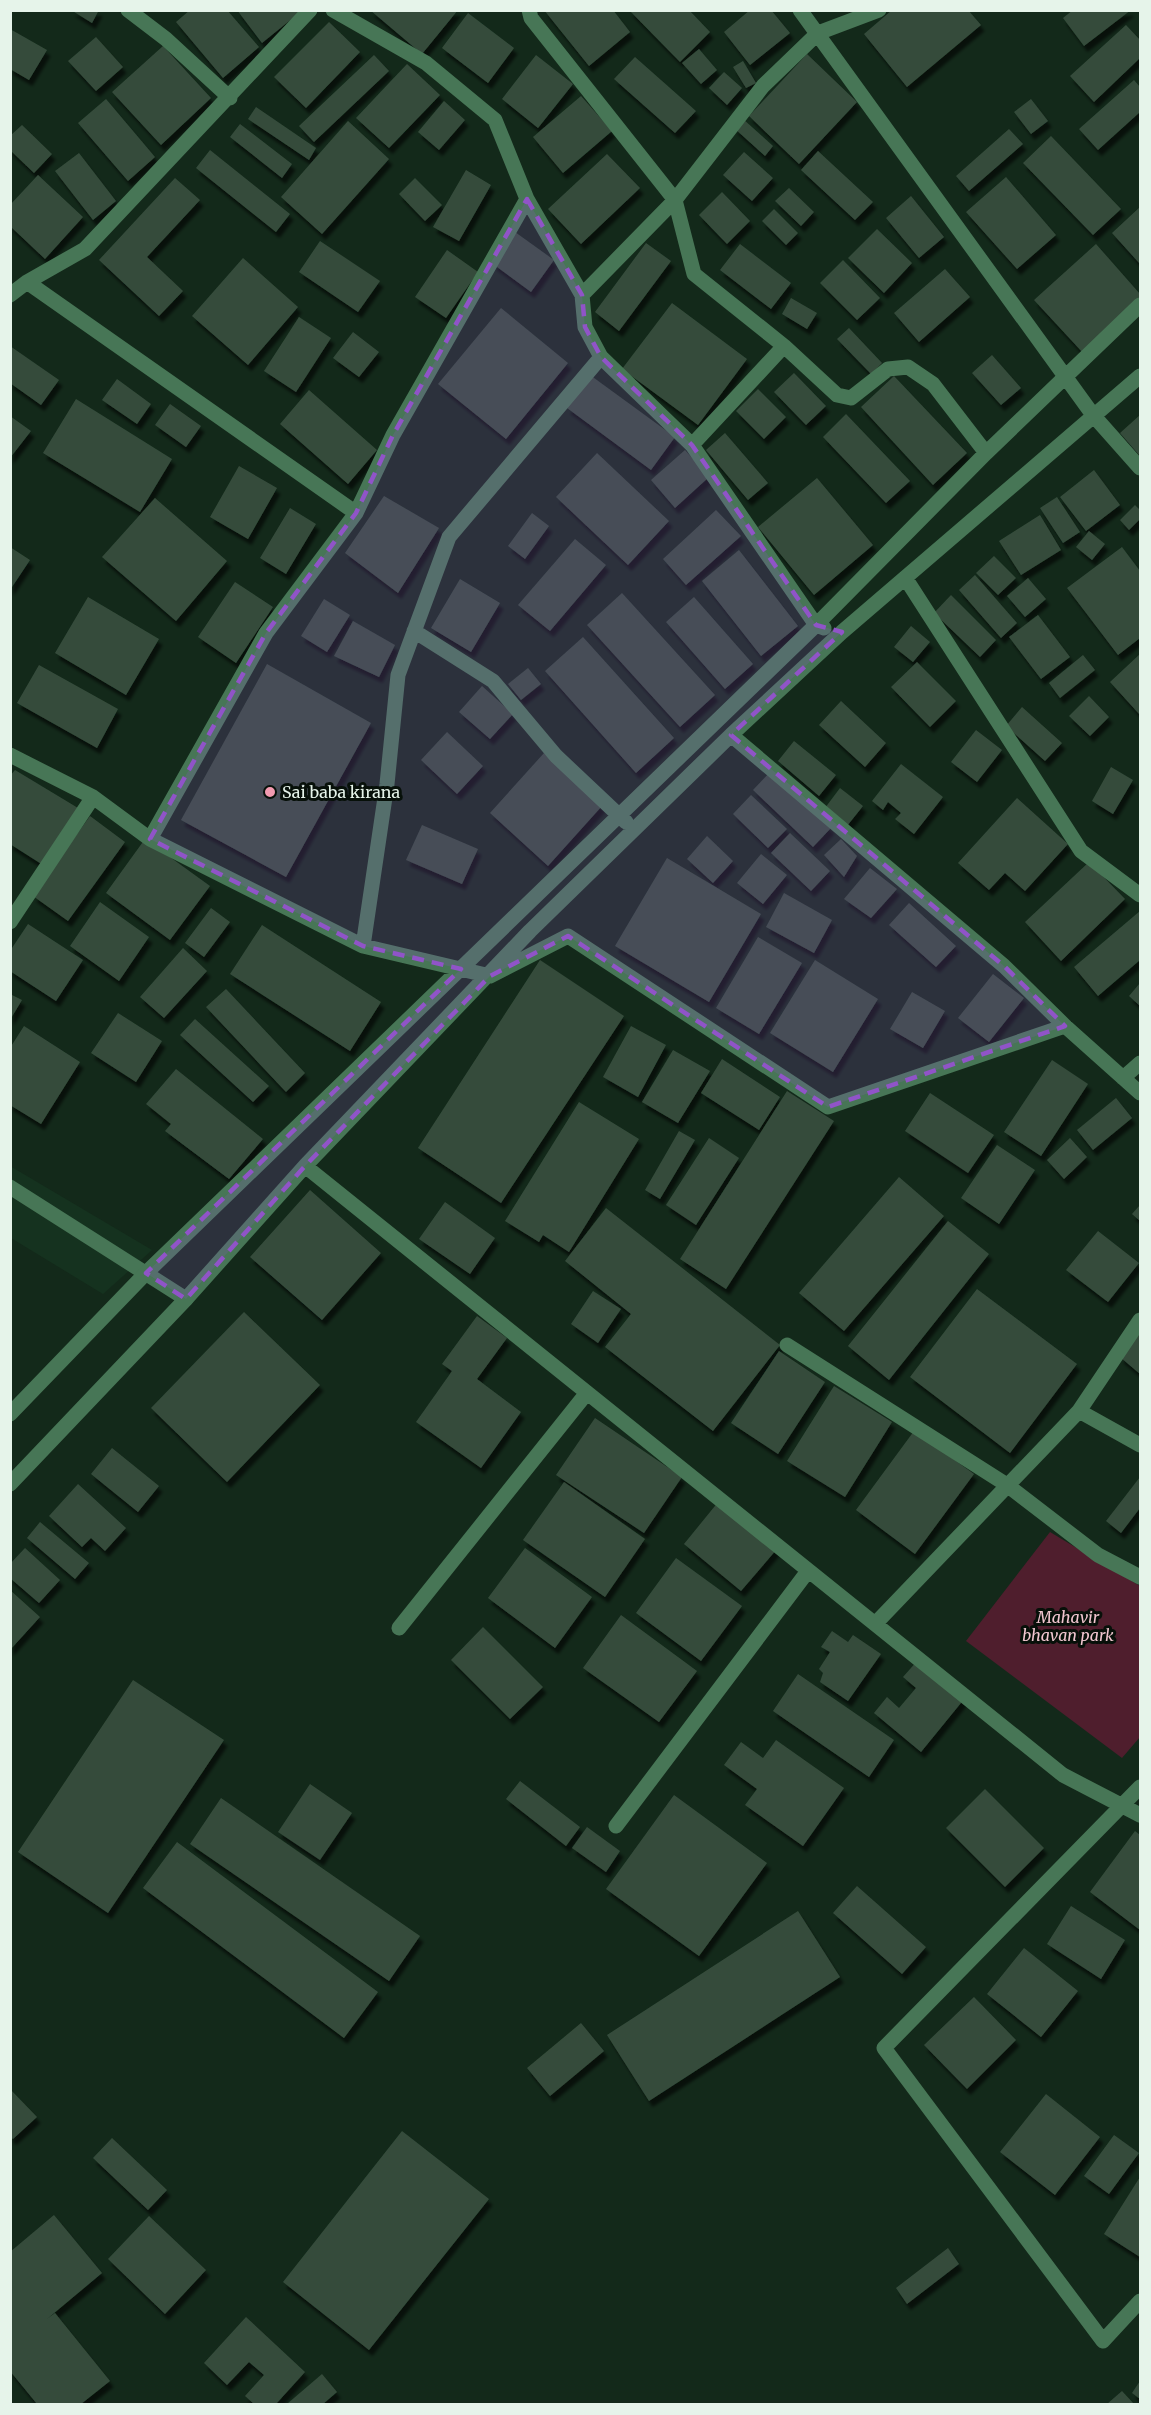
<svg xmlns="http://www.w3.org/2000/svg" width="1151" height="2415" viewBox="0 0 1151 2415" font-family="Merriweather,serif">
	<defs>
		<filter id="shadow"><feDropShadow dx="3.5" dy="6" stdDeviation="1.5" flood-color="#0009"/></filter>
	</defs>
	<rect width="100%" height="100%" fill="#13291a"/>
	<path fill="#15321f" d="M10,1166L152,1250L103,1294L11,1238Z"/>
	<path fill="#4f1e2d" d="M1050,1532L1140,1586V1737L1122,1758L966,1641Z"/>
	<path fill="#354c3b" filter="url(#shadow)" d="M71,10H99L92,23Z
		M190,10H227L259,47L223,78L176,22Z
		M237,10H297L299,13L262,43Z
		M370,10H458L422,54Z
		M544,10H613L630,32L589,66Z
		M629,10H689L710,32L680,62Z
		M750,10H771L790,33L750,65L724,32Z
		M892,10H968L981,25L907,87L864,34Z
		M1073,10H1131L1084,46L1063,18Z
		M468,13L514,48L488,83L442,48Z
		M329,22L360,52L306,108L274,77Z
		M1126,25L1140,40V58L1094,102L1070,76Z
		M10,29L47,50L29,80L10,69Z
		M96,37L123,67L96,91L68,61Z
		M163,46L211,98L161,145L112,92Z
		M699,49L717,70L701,84L682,63Z
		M807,54L857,102L799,164L749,116Z
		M374,55L389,71L314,142L299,126Z
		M536,55L573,84L538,128L502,99Z
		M635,57L696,111L675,133L614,79Z
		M743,61L756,83L746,88L733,67Z
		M407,64L440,95L389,148L356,118Z
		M724,72L742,88L727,105L709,88Z
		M1134,80L1140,87V112L1098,150L1079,129Z
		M581,96L612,131L563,173L533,137Z
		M106,99L155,157L128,181L78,123Z
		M1031,99L1048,121L1031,134L1014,112Z
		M444,101L465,120L439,150L418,132Z
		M256,107L316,148L309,160L248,119Z
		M743,119L773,146L765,156L734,128Z
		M348,121L389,159L322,234L281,197Z
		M240,124L292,164L282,178L230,137Z
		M22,125L52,154L34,173L10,150V136Z
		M1009,129L1023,144L969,191L956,176Z
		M1051,136L1121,209L1093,235L1023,163Z
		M210,150L290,214L276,232L196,168Z
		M818,151L873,202L855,220L801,170Z
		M744,152L773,178L752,201L723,175Z
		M79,153L116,201L93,220L55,171Z
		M607,154L640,188L581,244L548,209Z
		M466,170L491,185L459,241L433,227Z
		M38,175L83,217L45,259L10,226V205Z
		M1006,177L1056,235L1017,269L966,212Z
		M175,178L200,200L147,257L183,291L159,316L99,260Z
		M415,178L442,205L425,221L399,194Z
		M789,188L814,212L801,226L775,201Z
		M722,192L750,221L727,244L699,215Z
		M911,196L944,237L919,258L886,218Z
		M1140,207V264L1112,233Z
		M774,209L798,233L786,245L762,221Z
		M877,229L912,263L884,293L848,258Z
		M515,232L554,260L531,292L493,264Z
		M320,241L380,281L358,312L299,272Z
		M646,243L671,261L619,331L595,312Z
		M740,244L791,283L771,309L720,270Z
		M1096,244L1140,294V302L1084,354L1034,300Z
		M447,250L478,272L446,318L415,297Z
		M243,258L298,307L248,365L192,316Z
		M843,260L880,298L857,320L820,283Z
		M945,269L970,297L919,342L894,313Z
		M791,298L817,313L807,329L782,314Z
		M672,303L747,359L698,425L622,369Z
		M501,308L568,363L506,439L438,384Z
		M299,317L331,338L296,392L264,371Z
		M849,328L882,363L871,374L837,339Z
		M353,332L379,352L359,377L333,358Z
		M10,346L59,380L41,405L10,383Z
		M992,355L1021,388L1001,405L972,373Z
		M794,373L826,406L806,425L774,392Z
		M590,375L675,437L651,470L567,408Z
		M894,376L967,453L933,485L861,407Z
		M117,379L151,404L137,424L102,400Z
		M758,389L786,417L764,439L736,411Z
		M309,390L377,450L348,484L280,424Z
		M76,399L172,459L140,512L43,453Z
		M170,404L201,426L186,447L155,425Z
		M846,414L910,481L886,503L823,437Z
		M1140,415V456L1120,433Z
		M10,416L31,431L10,458Z
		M725,433L768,483L748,500L706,450Z
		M685,450L709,477L675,508L651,480Z
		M597,453L669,521L628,565L556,497Z
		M239,466L277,488L248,539L210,517Z
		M1094,470L1120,505L1086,531L1060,497Z
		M817,478L873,545L814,595L758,527Z
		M384,496L439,528L398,593L345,553Z
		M1057,497L1080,532L1063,543L1040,508Z
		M155,498L227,561L176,621L102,557Z
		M1135,505L1140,510V519L1129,530L1120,520Z
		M290,508L316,524L286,574L260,558Z
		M716,510L741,536L686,585L663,559Z
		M532,513L549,526L525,559L508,546Z
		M1040,515L1061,550L1021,575L999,541Z
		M1089,531L1105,544L1092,560L1076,547Z
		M575,539L606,565L550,631L518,605Z
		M10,547L30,560L10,590Z
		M1122,547L1140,571V638L1118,655L1067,588Z
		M739,550L798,626L761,656L702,581Z
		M994,556L1016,578L998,595L976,573Z
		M975,575L1017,623L1001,638L959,590Z
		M1028,578L1046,599L1025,617L1007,596Z
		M460,579L500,603L471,652L431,628Z
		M235,582L273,607L236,663L198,637Z
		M622,593L715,695L680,727L587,625Z
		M951,595L996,640L980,657L934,613Z
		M88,597L159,639L126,695L55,653Z
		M694,597L753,664L725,689L666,622Z
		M324,599L350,615L327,652L301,636Z
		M1038,615L1070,657L1041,679L1009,637Z
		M353,621L395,645L379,677L334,656Z
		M911,626L930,642L913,662L894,647Z
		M583,637L674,738L636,773L545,671Z
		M1140,654V715L1110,682Z
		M1083,655L1095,670L1060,698L1049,683Z
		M917,662L956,701L930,727L891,687Z
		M267,664L371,723L286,877L181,820Z
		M39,665L118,709L97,748L17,703Z
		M528,668L541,684L521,700L508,684Z
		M482,686L513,714L490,739L459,712Z
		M1089,696L1109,717L1090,736L1069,716Z
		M841,701L886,743L865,767L819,725Z
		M1022,707L1062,743L1045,761L1006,726Z
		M976,730L1002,750L977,782L951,762Z
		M447,732L483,766L457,794L421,760Z
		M794,741L836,775L819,796L778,761Z
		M544,753L602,806L548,866L490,813Z
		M901,764L943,797L914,834L895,819L901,813L888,802L883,810L872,801Z
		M1111,767L1133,780L1113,814L1092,801Z
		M15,770L78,808L43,865L10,844V776Z
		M771,771L831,828L813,847L753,790Z
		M840,788L863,806L847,826L825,808Z
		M751,795L787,829L768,848L733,814Z
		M1017,798L1068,844L1025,891L1005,873L989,890L958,863Z
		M90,816L125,842L68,921L33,896Z
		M422,825L478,849L462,884L406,860Z
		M790,833L830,871L811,891L771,853Z
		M707,836L733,861L713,883L687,859Z
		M145,839L210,886L170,940L106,893Z
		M841,839L857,856L844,877L824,855Z
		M761,854L787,875L763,904L737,883Z
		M667,858L761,914L709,1002L615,946Z
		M1089,862L1125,899L1061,961L1025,922Z
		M870,868L897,889L871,918L844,899Z
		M784,893L832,920L814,953L766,927Z
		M100,902L149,937L119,981L70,946Z
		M909,903L956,946L936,967L889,925Z
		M211,908L230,922L204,957L185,943Z
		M1140,911V960L1098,996L1074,967Z
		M28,924L83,960L56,1001L10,971V951Z
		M262,925L381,1002L350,1051L230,974Z
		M758,937L802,963L759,1034L716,1008Z
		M183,948L207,971L164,1018L140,997Z
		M540,960L624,1016L501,1203L418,1148Z
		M815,960L878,999L833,1072L770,1033Z
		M993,974L1024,998L989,1042L958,1018Z
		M1140,983V1006L1129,996Z
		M226,989L305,1073L286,1092L206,1007Z
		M912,992L945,1011L923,1048L890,1029Z
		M10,994L22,1000L10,1020Z
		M118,1013L162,1041L136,1082L91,1053Z
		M195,1019L269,1086L253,1102L180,1035Z
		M24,1026L80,1062L41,1124L10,1105V1048Z
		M631,1026L666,1045L638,1097L603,1077Z
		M673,1050L710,1071L678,1123L642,1102Z
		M722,1059L780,1097L759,1130L701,1093Z
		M1052,1060L1088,1084L1041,1156L1004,1132Z
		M176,1069L263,1139L229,1179L165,1131L171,1124L146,1104Z
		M787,1091L834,1121L726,1289L680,1259Z
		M930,1093L994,1135L968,1173L905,1131Z
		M1116,1098L1132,1118L1093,1150L1077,1130Z
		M579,1102L639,1139L569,1252L543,1235L539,1242L505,1221Z
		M679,1131L695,1140L660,1199L645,1190Z
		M709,1138L739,1158L696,1225L666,1205Z
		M1070,1138L1087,1157L1064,1179L1047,1160Z
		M997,1145L1035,1170L999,1224L961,1198Z
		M899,1177L944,1216L844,1331L799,1293Z
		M310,1190L381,1253L322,1320L250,1257Z
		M445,1202L495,1238L470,1274L419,1239Z
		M1140,1205V1221L1132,1214Z
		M606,1208L780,1345L713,1431L605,1347L631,1314L565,1261Z
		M948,1221L989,1254L889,1380L848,1346Z
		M1098,1231L1139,1263L1108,1302L1066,1270Z
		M977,1289L1077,1364L1010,1453L910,1377Z
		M593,1291L621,1309L598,1343L571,1324Z
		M244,1312L320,1385L227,1482L151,1408Z
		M477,1316L507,1338L477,1379L521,1412L481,1468L416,1422L452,1371L442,1364Z
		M1140,1333V1374L1120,1357Z
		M779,1351L825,1382L778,1454L731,1423Z
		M834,1386L892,1422L845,1497L787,1461Z
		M595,1418L682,1477L644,1533L556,1475Z
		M914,1431L974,1474L915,1554L856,1510Z
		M112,1448L159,1486L138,1512L91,1474Z
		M1140,1477V1508L1121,1533L1106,1521Z
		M564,1482L645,1539L605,1597L523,1540Z
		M78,1484L126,1528L105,1551L91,1538L82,1547L49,1516Z
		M719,1501L777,1549L741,1591L684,1544Z
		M40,1522L89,1563L75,1579L27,1538Z
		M25,1548L60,1580L39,1603L10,1578V1564Z
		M525,1548L592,1597L555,1648L488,1598Z
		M676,1558L742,1606L701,1661L636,1613Z
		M10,1590L40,1617L10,1650Z
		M621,1615L697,1671L659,1722L583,1668Z
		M483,1627L543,1687L510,1719L451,1660Z
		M832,1631L848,1642L853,1635L881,1654L848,1701L820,1682L823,1673L819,1669L830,1652L821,1647Z
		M918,1660L965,1698L921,1752L874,1713L887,1697L899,1708L916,1688L903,1677Z
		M798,1674L894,1740L869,1777L773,1711Z
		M133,1680L224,1740L108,1913L18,1852Z
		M776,1740L844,1788L803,1846L745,1805L757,1789L724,1765L741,1742L763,1758Z
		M520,1781L580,1827L566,1846L506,1799Z
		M310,1784L352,1813L320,1860L278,1832Z
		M985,1789L1044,1848L1005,1887L946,1828Z
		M674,1795L767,1863L699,1956L606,1889Z
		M221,1798L420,1936L389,1981L190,1844Z
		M587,1827L620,1851L606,1872L572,1848Z
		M1135,1831L1140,1835V1930L1090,1892Z
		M177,1842L378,1992L344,2038L143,1888Z
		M857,1886L926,1947L902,1974L833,1913Z
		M1071,1906L1125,1940L1101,1979L1047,1944Z
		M798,1911L840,1977L649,2101L607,2035Z
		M1024,1948L1078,1991L1041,2037L987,1994Z
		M974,1997L1016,2040L967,2089L924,2045Z
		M581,2023L604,2051L550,2096L527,2068Z
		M10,2089L37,2117L13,2139L10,2137Z
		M1046,2094L1100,2137L1055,2195L1000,2152Z
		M402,2131L489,2199L369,2350L283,2282Z
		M1114,2135L1139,2153L1109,2194L1084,2176Z
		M112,2138L167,2190L148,2210L93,2158Z
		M1140,2177V2257L1104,2234Z
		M54,2215L102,2273L47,2319L55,2313L110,2381L81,2404H37L10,2371V2252Z
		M149,2216L206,2270L165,2314L108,2259Z
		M948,2248L959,2264L907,2304L896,2288Z
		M246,2317L305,2372L276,2404H254L245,2396L264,2375L249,2362L227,2385L204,2363Z
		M322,2374L337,2392L323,2404H287Z
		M1140,2381V2399L1132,2393Z
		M1122,2391L1134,2404H1107Z"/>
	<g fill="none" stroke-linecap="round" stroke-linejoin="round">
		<path stroke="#477656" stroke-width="15" d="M10,1187L186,1299"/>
		<path stroke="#477656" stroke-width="15" d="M128,10L166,39L230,98
			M333,10L426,63L495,120L527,199L582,295
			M529,10L531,18L675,200L694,274L784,346L837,395L851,398L888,369L908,367L933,384L986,453
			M800,10L1093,415L1140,468
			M27,282L356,513
			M10,295L27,282L85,249L310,10
			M601,357L692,445L816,625L824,628
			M692,445L784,346
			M906,579L1081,851L1140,895
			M414,631L493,681L556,756L626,822
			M731,735L1004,966L1065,1026L1140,1093
			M10,755L93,797L150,839L363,946L490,976L568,936L828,1107L1065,1026
			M150,839L266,633L356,513L393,435L527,199
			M10,922L93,797
			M363,946L387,784L398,675L449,537L601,357L585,327L582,295L675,200L763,86L818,33L879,10
			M1123,1078L1140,1063
			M305,1166L1063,1775L1140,1815
			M1140,1320L1079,1411L1140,1445
			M787,1345L1007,1485L1098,1555L1140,1577
			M10,1414L146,1273L816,625L986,453L1140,305
			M10,1484L186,1299L305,1166L530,931L731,735L842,632L1140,376
			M875,1624L1079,1411
			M399,1628L586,1394
			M1140,1787L884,2048L1103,2341L1140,2301
			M616,1826L808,1571"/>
	</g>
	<path fill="#9054c8" fill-opacity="0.2" stroke="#9054c8" stroke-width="4.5" stroke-dasharray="12 8" stroke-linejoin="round" d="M527,199L582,295L585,327L601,357L692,445L816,625L842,632L731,735L1004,966L1065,1026L828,1107L568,936L490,976L305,1166L186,1299L146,1273L461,969L363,946L150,839L266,633L356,513L393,435Z"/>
	<circle fill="#f29ab0" stroke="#071009" stroke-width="2" cx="270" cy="792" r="6"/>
	<g text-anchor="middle" stroke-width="6" stroke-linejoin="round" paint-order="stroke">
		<g font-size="16" fill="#e6f4ea" stroke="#071009" text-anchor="start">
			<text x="282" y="798">Sai baba kirana</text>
		</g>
		<g font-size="16" font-style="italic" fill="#f2c6d0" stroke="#071009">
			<text x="1068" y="1623">Mahavir<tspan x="1068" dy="18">bhavan park</tspan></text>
		</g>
	</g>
	<rect width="1151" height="2415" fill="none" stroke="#e6f4ea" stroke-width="24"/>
</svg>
